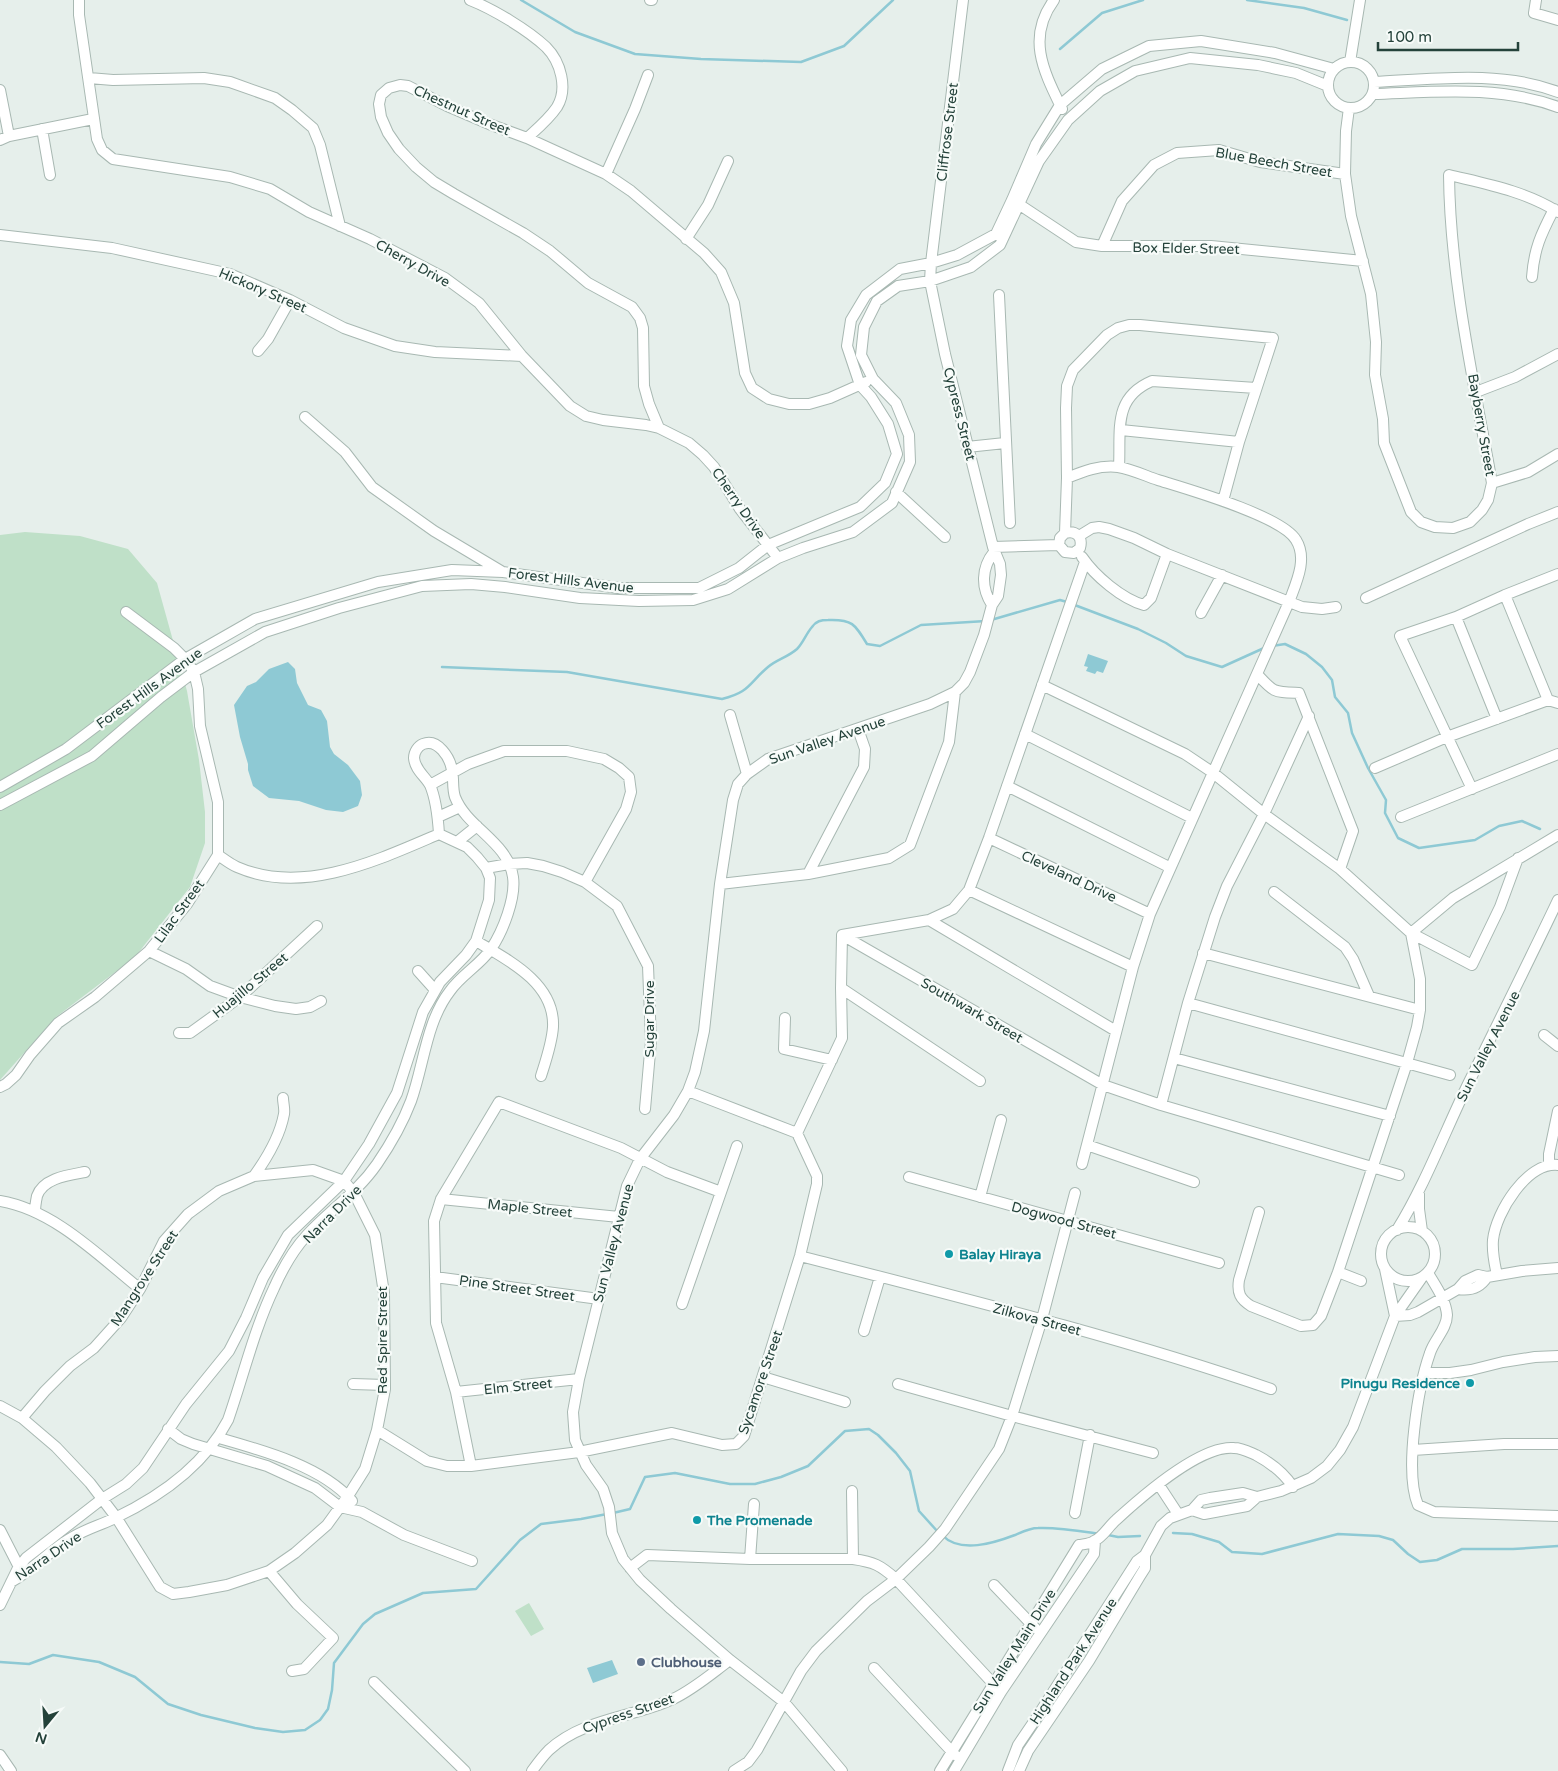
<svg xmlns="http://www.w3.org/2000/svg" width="1558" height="1771" viewBox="0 0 1558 1771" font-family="'Varela Round',sans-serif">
	<rect width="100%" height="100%" fill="#e6efeb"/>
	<path fill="#bfe0c8" d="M25,532L80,536L128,549L157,583L187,691L199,760L205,812V843L190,887L135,957L56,1017L0,1080V535Z
		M529,1603L544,1629L531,1636L515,1611Z"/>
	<path fill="#8ec9d4" d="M1088,654L1108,661L1103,673L1097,671L1095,674L1086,671L1088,667L1084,666Z
		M288,662L295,669L297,683L308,705L321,710L327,721L330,747L334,754L348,765L360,781L362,795L358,806L343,812L326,810L299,801L269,798L253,786L248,770V764L240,737L234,705L247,686L256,682L269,669Z
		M612,1660L618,1674L593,1683L587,1668Z"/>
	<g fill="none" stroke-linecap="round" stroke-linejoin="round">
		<path stroke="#8ec9d4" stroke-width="2.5" d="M521,0L575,32L635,54L701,59L801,62L844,46L893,0
			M1247,0L1304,8L1347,20
			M1060,49L1102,13L1143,0
			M1072,604L1138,629L1166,643L1186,656L1222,667L1264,648
			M991,620L1060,600L1067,602
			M1272,646L1285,644L1306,654L1322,667L1332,680L1335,697L1348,713L1352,733L1368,768L1386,800L1385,813L1398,838L1419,848L1475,840L1499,826L1522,821L1540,829
			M442,667L567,672L722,699C750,692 748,684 768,667C776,660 788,657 797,649C803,643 806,634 812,627C816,621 821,620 828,620C852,619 855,624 867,644L880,646L921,625L986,621
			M613,1513L630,1509L645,1477L675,1473L730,1484H755L781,1477L808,1466L845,1431L869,1429L878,1435L896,1453L910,1471L919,1511L938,1532
			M1173,1533L1192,1534L1219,1542L1232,1552L1262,1554L1338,1534L1379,1536L1393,1540L1408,1554L1420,1562L1437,1560L1462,1549H1513L1558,1546
			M942,1535C960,1554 994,1543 1015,1535C1022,1532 1030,1528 1038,1528C1058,1527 1080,1531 1100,1534
			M1108,1535L1118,1537L1140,1536
			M0,1662L29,1664L53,1655L99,1662L135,1677L168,1704L201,1715L255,1728L283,1732L305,1730L320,1720L328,1709L332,1690L334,1663L363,1624L375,1614L423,1593L476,1589L520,1540L541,1524L581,1519L607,1514"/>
		<defs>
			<path id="street" d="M79,0V15L97,139L102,150L113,159L230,177L270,189L309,212L370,239L445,278L479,303L522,356L570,406L586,416L603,420L646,425L659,428L689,443L703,455L714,467L740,509L778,558
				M470,0C493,9 528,30 546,47C561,62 568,89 557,107C549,119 537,129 527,138
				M650,0H652
				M1054,0C1026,38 1044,72 1062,109
				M1536,0L1534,13L1558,20
				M1328 85a23 23 0 1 1 46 0a23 23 0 1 1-46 0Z
				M1350,62L1360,0
				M89,78L113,80L204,78L230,82L275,98L292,110L313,128L320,145L340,226
				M1374,82C1435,79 1500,70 1558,92
				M0,90L9,136
				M1373,94C1435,92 1498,85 1558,107
				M1349,108L1346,131L1345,174L1351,216L1371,294L1376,342L1375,375L1383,419L1384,443L1411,512L1421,522L1435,527L1453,528L1470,522L1482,510L1488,500L1492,483C1474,383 1450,277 1449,175C1486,184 1525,191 1558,212
				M42,129L50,175
				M0,140L9,136L93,119
				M606,174L635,109L648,75
				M1020,205L1076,242L1102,246H1211L1363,261
				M0,235L112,248L230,274L290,300L344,328L395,346L435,352L522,356
				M686,239L708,205L728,161
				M1102,246L1122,201L1154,165L1177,153L1219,150L1260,162L1345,174
				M1532,277C1534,249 1541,234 1554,209
				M999,295L1010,523
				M258,351L268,339L290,300
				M1476,392L1515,377L1558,354
				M305,417L345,452L372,487L434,531L501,571
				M659,428L649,404L644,386L643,328L640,318L632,307L588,283L550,251L523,233L454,194L434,182L416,167L399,149L388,133L381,117L379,104L381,95L389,88L400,85L408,86L447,106L489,124L527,138L606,174L631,191L704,253L721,272L734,303L745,373L752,388L769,399L789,404H809L830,398L866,382
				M1121,430L1239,442
				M967,447L1005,443
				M1119,467C1121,431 1112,398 1152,381L1256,388
				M1067,478C1084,471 1099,465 1118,467C1131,469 1146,476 1158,480C1187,489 1282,516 1296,540C1308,559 1296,583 1289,602L1150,914L1133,967L1082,1164
				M1492,483L1528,472L1558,454
				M896,492L945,537
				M1065,533C1076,530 1083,537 1080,548L1074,553L1065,552L1059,545L1060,538L1065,533L1067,478L1066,408L1067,386L1073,370L1107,335L1118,328L1129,325H1140L1273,338L1239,442L1223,501
				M1079,536L1092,528L1099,527L1109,529L1134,538L1167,554L1302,607L1322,609L1336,607
				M993,547L1059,545
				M1082,557C1095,576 1122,599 1144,605L1151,598L1167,554
				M1505,595L1548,700L1558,703
				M1366,598L1528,524L1558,512
				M992,605C981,588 981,568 994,552
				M1201,613L1222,575
				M1456,617L1497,719
				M1257,674C1274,693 1274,692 1299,693L1353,831L1340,869
				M1042,685L1185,754L1212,772L1264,814L1340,869L1411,933L1472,965L1500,907L1518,858
				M730,715L747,774
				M1025,734L1192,818
				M1375,768L1447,737L1548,700
				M430,785L468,764L504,751H567L604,759L619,768L629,777L631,792L626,809L585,882
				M1007,786L1169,867
				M0,787L66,749L185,659L255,619L378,582L452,570L503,572L619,588H699L739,568L768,545L860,507L885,483L897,454L888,424L871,397L860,385L847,346L851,320L866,295L900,269L931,263L957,255L996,234L1012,200L1036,144L1060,105L1102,69L1149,46L1201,41L1275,53L1334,69
				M1472,789L1400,636L1456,617L1505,595L1558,574
				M0,805L92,756L161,697L194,672L265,632L339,608L422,586L471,584L505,587L580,598L639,601L693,600L728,589L778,558L803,548L853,532L892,503L910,462L909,435L896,403L873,379L861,355L864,327L877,301L898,286L930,281L971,267L1000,245L1039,161L1068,120L1100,91L1135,71L1190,58L1258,65L1296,73L1328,86
				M438,817L460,807
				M1401,817L1558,754
				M989,838L1150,914
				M457,842L477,826
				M218,855C224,859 230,864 237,867C303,896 378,860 439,834
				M486,868L509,864L527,863L543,866L562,872L585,882L617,906L648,966L651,1041L645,1109
				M808,874L864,767L865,749L858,729
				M720,884L808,874L889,858L910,845L949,742L955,692
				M969,890L1133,967
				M1274,892L1345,947L1353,959L1369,996
				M929,920L1116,1031
				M1411,933L1453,898L1558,835
				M842,935L1103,1085L1161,1105L1399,1175
				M842,935L929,920L953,909L969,890L989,838L1085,562
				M476,941C508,960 555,983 553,1027C552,1043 546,1060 541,1076
				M149,951L186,969L210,986L240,997L275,1006L296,1009L310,1007L321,1001
				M1203,953L1420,1010
				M418,971L435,990
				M841,988L980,1081
				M1188,1003L1450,1075
				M785,1018L784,1049L832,1060
				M179,1033H190L240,997L317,926
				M1544,1035L1558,1046
				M1174,1058L1390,1116
				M0,1087L6,1084L16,1075L30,1055L58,1023L95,997L149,951L187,904L218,855V802L200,726L198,689L194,672L185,659L174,648L126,612
				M1161,1105L1188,1003L1215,917L1227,886L1264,814L1309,716
				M797,1133L842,1038L841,988L842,935
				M1087,1145L1194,1182
				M1549,1165V1154L1558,1111
				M254,1176C267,1158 280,1136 284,1114C285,1109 283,1103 283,1098
				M909,1177L1219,1263
				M1419,1194V1209L1422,1231
				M980,1197L1001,1120
				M441,1199L619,1217
				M0,1201C54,1210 99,1256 140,1289
				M35,1212C35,1207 36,1201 37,1196C43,1178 69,1175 85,1172
				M1259,1212L1239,1280C1237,1293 1240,1299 1251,1306L1301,1326L1313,1325L1321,1316L1338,1272L1407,1063L1417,1027L1420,1010V979L1411,933
				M1381 1254a27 27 0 1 1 54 0a27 27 0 1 1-54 0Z
				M1397,1230C1426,1183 1445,1131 1469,1082C1499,1021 1529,961 1558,900
				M800,1256C958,1297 1117,1336 1271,1389
				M1385,1269L1395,1316
				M1338,1272L1361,1281
				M1428,1273C1435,1285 1446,1300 1447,1315C1447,1329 1434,1340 1430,1353C1418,1387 1404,1472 1418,1505L1434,1512L1558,1516
				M1497,1275C1494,1262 1492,1252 1493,1240C1496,1212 1527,1162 1558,1165
				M435,1277L599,1299
				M1458,1289C1471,1291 1480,1288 1487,1277
				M682,1304L737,1146
				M1395,1316L1410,1315L1418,1312L1458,1289L1465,1281L1478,1275L1487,1277L1522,1271L1558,1268
				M864,1331L880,1277
				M1424,1373H1450L1471,1370L1503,1362L1535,1357L1558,1356
				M763,1377L845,1402
				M353,1384L385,1385
				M898,1384L1012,1416L1153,1453
				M456,1392L579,1379
				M0,1406L22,1418L56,1447L90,1483L116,1517L160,1587L173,1594L189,1592L227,1585L269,1571L295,1553L327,1525L348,1496L365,1469L377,1430L385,1389L384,1293L375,1235L354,1193L344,1181L313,1170L254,1176L219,1191L188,1214L164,1241L140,1289L121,1318L94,1348L70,1366L45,1391L22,1418
				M168,1429L181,1439L193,1444L267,1466L315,1488L340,1507L362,1512L404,1535L472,1561
				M377,1430L427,1461L447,1466H471L579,1452L672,1433L722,1445L736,1444L744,1436L800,1256L817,1184V1176L797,1133L688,1091
				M219,1438C261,1450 322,1466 352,1501
				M1413,1450L1504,1444H1558
				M471,1466L456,1392L436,1323L434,1221L441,1199L499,1102L621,1148L667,1172L721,1192
				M1159,1485L1178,1514
				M852,1491L853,1559
				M1192,1510L1201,1500L1210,1498L1243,1493L1257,1497L1281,1491L1311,1478L1327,1466L1340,1450L1353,1427L1395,1316L1421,1279
				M1075,1513L1090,1435
				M0,1530L21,1571
				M750,1559L754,1504
				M630,1568L647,1555L750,1559H853C874,1562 880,1565 896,1579L1001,1692
				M269,1571L297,1604L333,1638L304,1669L292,1671
				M11,1582C34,1569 51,1549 73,1537C86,1529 101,1525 115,1518C161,1496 204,1466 228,1420C243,1377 254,1330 274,1288C282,1270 294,1249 307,1235C330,1210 357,1193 377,1164C390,1145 403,1122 411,1101C424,1065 426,1022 450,991C461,975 480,965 491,949C503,931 516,898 513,877C508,842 467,828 455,797C452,788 454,779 452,770C450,758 438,738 423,744C418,746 414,752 414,758C415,770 425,776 430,785C436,799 438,818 439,834
				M994,1585L1035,1628
				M0,1605L18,1568L26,1558L102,1499L126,1484L143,1468L186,1404L229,1351L246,1318L263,1278L288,1235L344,1181L369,1144L397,1093L423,1012L440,982L466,955L476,941L489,900L490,878L486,868L477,857L467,847L439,834
				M874,1668L955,1755
				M374,1682L465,1771
				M0,1755L11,1771
				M532,1771C537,1764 543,1756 549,1750C584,1718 632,1718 673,1699C694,1689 711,1674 730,1660
				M734,1771L748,1762L757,1750L801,1671L816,1651L867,1601L896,1579L929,1547L945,1529L999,1449L1012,1416L1042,1319L1075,1193
				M842,1771L784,1702L730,1660L671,1609L640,1580L623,1559L612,1533L609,1507L603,1489L586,1465L575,1440L573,1412L579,1379L627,1186L640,1159L674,1115L688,1091L695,1072L704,1031L720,884L733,800L738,784L747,774L768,759L930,704L955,692L964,683L970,672L984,635L992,605L998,596L1001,575L1000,564L993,547L945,354L930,281L931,263L963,0
				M940,1771L1079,1545C1084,1544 1090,1544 1094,1541C1102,1538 1109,1526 1116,1520C1140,1498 1200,1445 1234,1448C1242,1448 1249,1452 1256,1455C1271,1463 1284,1473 1293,1487
				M954,1771L1001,1692L1094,1554L1095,1541
				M1008,1771L1018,1745L1037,1717L1137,1561L1145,1555
				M1019,1771L1028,1751L1089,1661L1140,1576L1145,1568V1555L1161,1526L1170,1518L1192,1510L1204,1514L1247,1506L1257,1497"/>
		</defs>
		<use href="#street" stroke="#a8b8b2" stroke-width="12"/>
		<use href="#street" stroke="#fff" stroke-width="10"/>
	</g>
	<g fill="#0f9aa8" stroke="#f7fbf9" stroke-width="2">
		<circle cx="949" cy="1254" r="5"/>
		<circle cx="1470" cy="1383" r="5"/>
		<circle cx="697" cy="1520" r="5"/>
	</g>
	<circle fill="#5c6f8a" stroke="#f7fbf9" stroke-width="2" cx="641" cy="1662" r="5"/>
	<g text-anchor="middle" stroke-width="4.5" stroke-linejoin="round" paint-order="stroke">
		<g font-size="14" fill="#24423a" stroke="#f7fbf9">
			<text transform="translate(462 110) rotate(24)" y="5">Chestnut Street</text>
			<text transform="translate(947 132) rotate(-83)" y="5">Cliffrose Street</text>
			<text transform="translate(1274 162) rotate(10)" y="5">Blue Beech Street</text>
			<text transform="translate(1186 248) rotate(1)" y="5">Box Elder Street</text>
			<text transform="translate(413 263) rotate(29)" y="5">Cherry Drive</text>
			<text transform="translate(263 290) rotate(23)" y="5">Hickory Street</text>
			<text transform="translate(960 414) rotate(76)" y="5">Cypress Street</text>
			<text transform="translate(1482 425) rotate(80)" y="5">Bayberry Street</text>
			<text transform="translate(739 503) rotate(55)" y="5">Cherry Drive</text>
			<text transform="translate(571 580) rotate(7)" y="5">Forest Hills Avenue</text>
			<text transform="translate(149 688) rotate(-36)" y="5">Forest Hills Avenue</text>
			<text transform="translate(827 740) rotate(-19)" y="5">Sun Valley Avenue</text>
			<text transform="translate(1069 876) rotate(25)" y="5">Cleveland Drive</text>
			<text transform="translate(179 911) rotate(-54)" y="5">Lilac Street</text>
			<text transform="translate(250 985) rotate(-40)" y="5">Huajillo Street</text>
			<text transform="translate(972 1010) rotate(30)" y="5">Southwark Street</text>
			<text transform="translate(649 1019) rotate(-90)" y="5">Sugar Drive</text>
			<text transform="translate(1488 1046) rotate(-63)" y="5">Sun Valley Avenue</text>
			<text transform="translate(530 1208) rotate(6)" y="5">Maple Street</text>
			<text transform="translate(332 1214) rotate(-45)" y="5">Narra Drive</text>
			<text transform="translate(1064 1220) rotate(15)" y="5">Dogwood Street</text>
			<text transform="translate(613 1243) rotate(-75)" y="5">Sun Valley Avenue</text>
			<text transform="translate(144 1278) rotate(-57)" y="5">Mangrove Street</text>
			<text transform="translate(517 1288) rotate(8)" y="5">Pine Street Street</text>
			<text transform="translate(1037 1319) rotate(15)" y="5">Zilkova Street</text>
			<text transform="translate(382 1340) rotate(-90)" y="5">Red Spire Street</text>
			<text transform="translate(760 1382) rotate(-71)" y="5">Sycamore Street</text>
			<text transform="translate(518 1386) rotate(-6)" y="5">Elm Street</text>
			<text transform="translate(48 1556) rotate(-34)" y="5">Narra Drive</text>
			<text transform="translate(1014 1651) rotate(-58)" y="5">Sun Valley Main Drive</text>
			<text transform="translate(1073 1661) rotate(-57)" y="5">Highland Park Avenue</text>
			<text transform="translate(628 1713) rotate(-19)" y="5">Cypress Street</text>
		</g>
		<g font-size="14" font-weight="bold" fill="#0d838f" stroke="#f7fbf9" text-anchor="start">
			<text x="959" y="1259">Balay Hiraya</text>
			<text x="1460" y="1388" text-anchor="end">Pinugu Residence</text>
			<text x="707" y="1525">The Promenade</text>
		</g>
		<g font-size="14" font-weight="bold" fill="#4e5e75" stroke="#f7fbf9" text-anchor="start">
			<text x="651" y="1667">Clubhouse</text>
		</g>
	</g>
	<g transform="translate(45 1726) rotate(198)" stroke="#f7fbf9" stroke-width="4" paint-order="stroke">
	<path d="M0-4L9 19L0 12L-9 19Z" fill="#24423a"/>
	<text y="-8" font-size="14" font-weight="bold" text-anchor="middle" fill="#24423a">N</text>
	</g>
	<path d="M1378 42v8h140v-8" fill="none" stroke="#24423a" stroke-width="2.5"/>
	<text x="1386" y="42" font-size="15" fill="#24423a" stroke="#f7fbf9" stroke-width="4" paint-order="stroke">100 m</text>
</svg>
